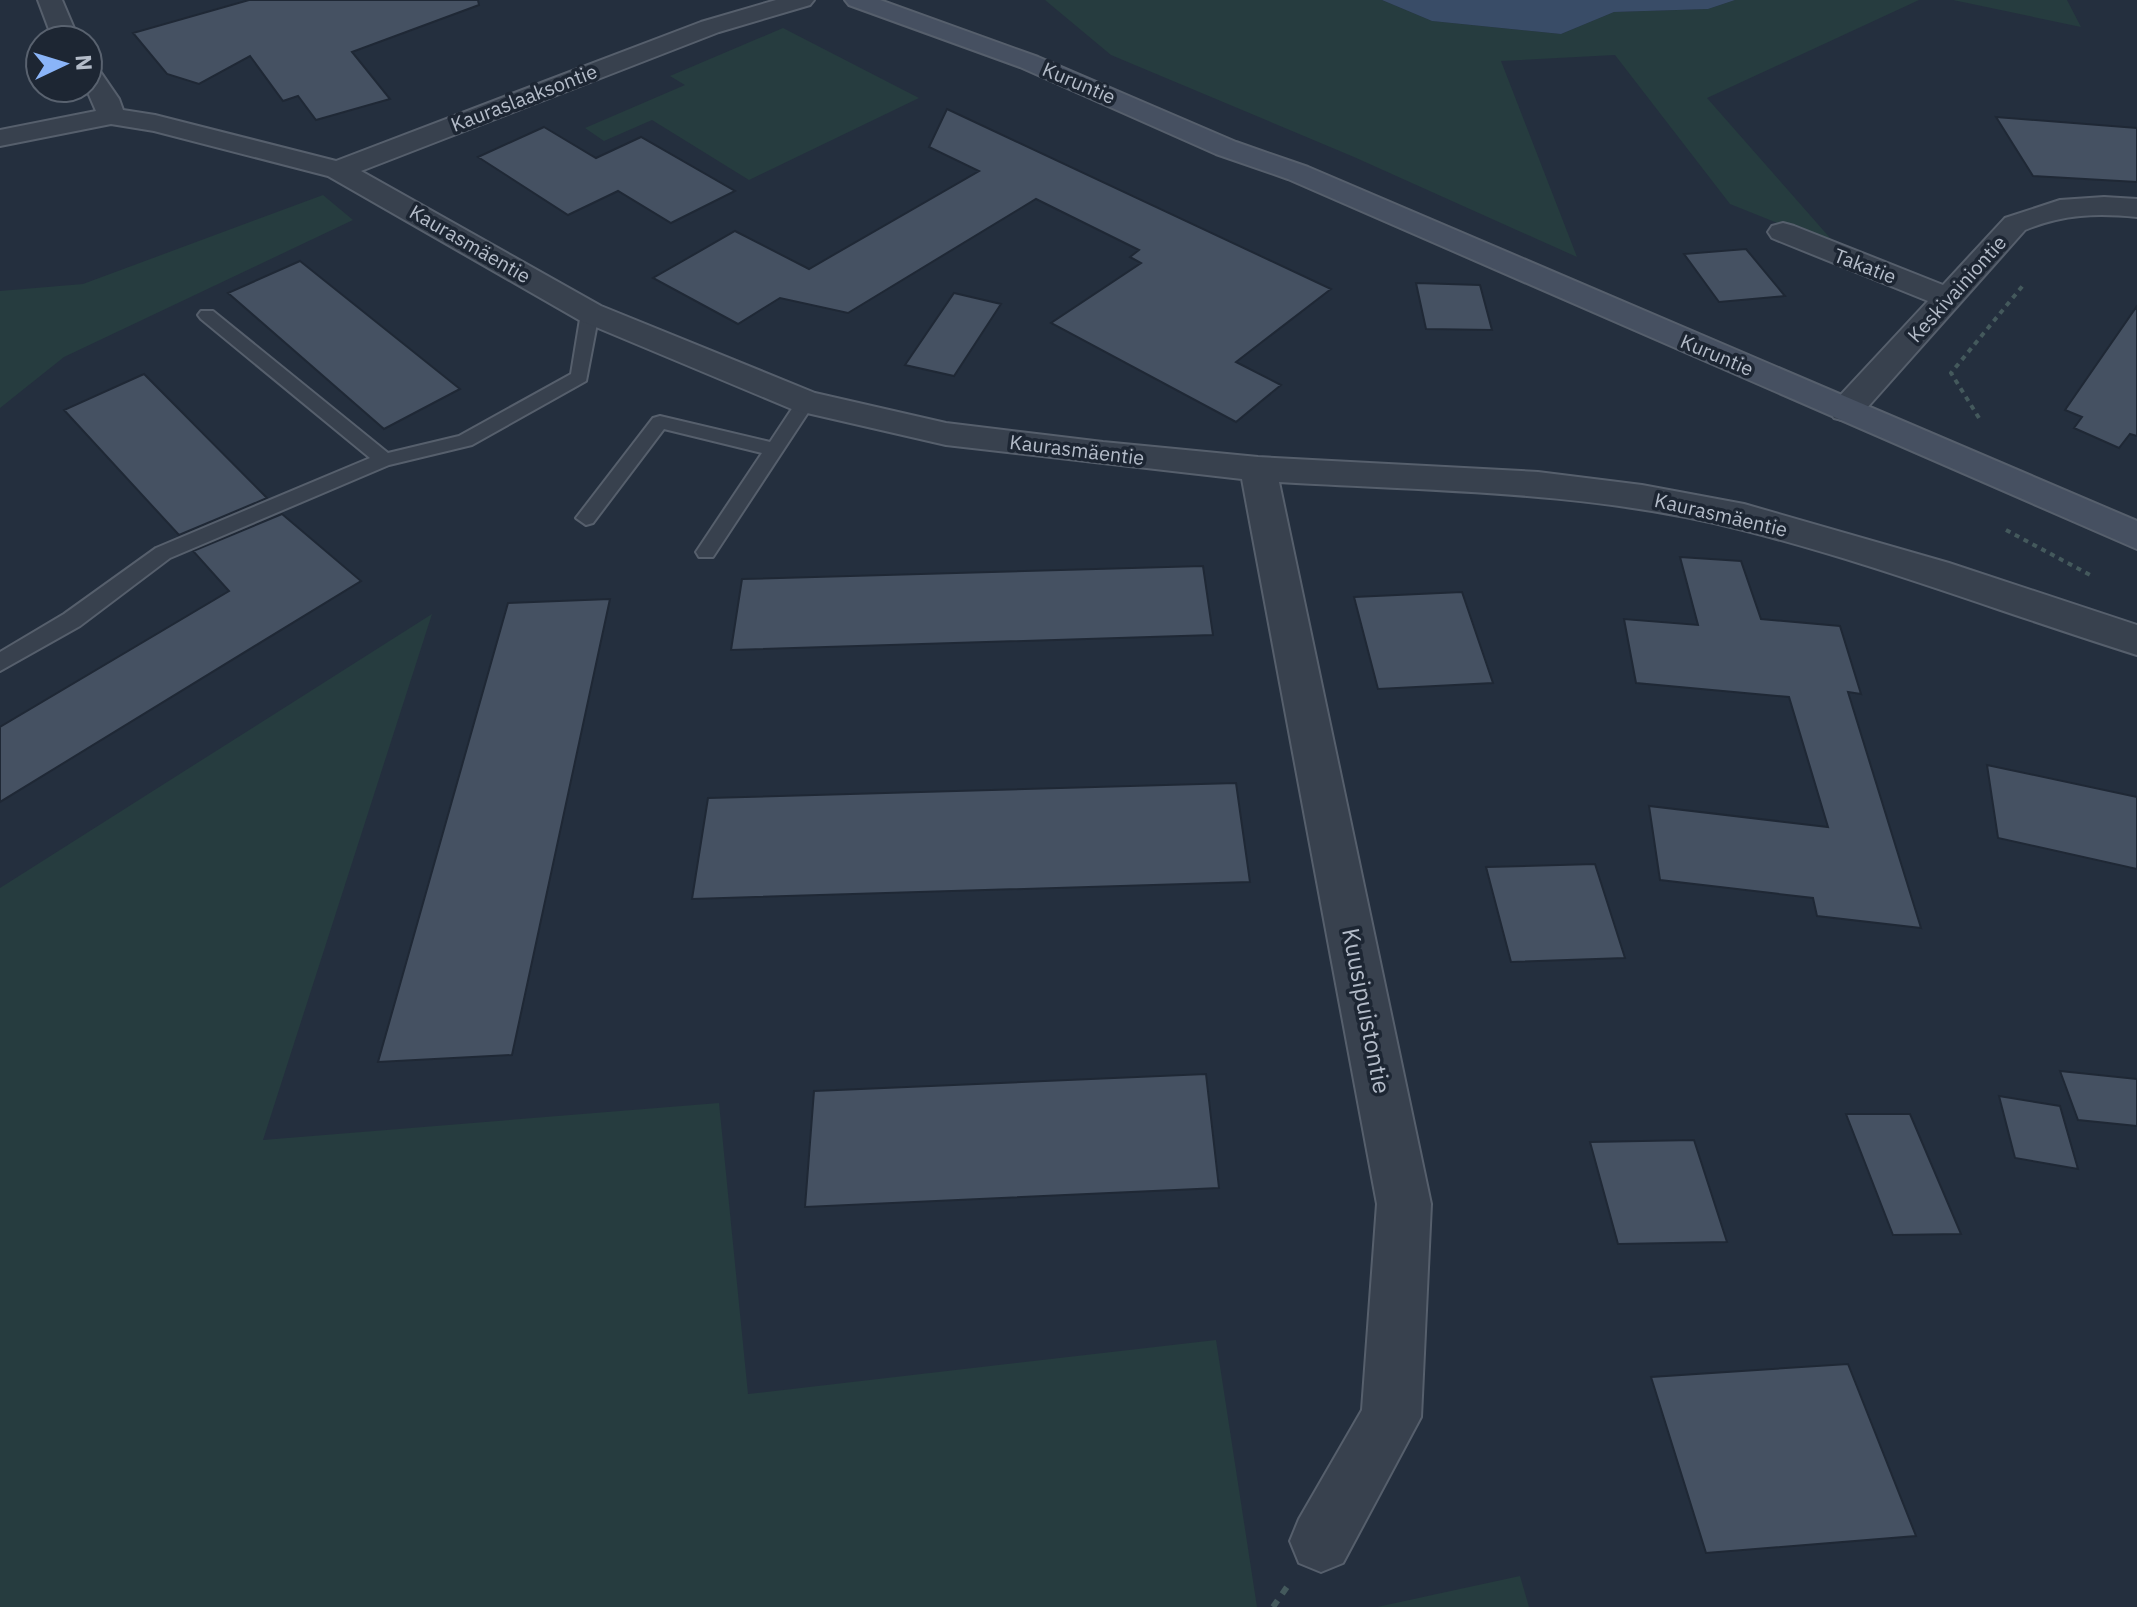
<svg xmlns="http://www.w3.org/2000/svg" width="2137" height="1607" viewBox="0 0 2137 1607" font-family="'IBM Plex Sans',sans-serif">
	<rect width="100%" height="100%" fill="#242f3e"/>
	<path fill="#263c3f" d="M1045,0H1382L1432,21L1561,34L1614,12L1708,9L1735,0H1919L1707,98L1838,247L1730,204L1615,55L1501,61L1577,257L1354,157L1111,55Z
		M1953,0H2067L2081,27Z
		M783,28L919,98L749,180L652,120L604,141L585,128L685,85L670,76Z
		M323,195L353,220L64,357L0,408V291L83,284Z
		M432,614L263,1140L719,1103L748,1394L1216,1340L1257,1607H0V888Z
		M1520,1576L1529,1607H1377Z"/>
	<path fill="#394c67" d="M1382,0H1735L1708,9L1614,12L1561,34L1432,21Z"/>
	<path fill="#455162" stroke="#1f2835" stroke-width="2" d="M249,0H478L479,5L352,52L390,99L316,120L298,96L283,101L250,56L199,84L167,74L133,33Z
		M947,109L1331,289L1236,362L1281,385L1236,422L1051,323L1141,263L1130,257L1139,250L1036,199L848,313L780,298L738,324L653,278L735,231L809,269L979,171L929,147Z
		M1996,117L2137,128V182L2033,176Z
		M544,127L596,158L641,137L735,191L671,223L618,191L568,215L478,157Z
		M1746,249L1785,296L1719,302L1684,254Z
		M300,261L460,389L384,429L228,293Z
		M1416,283L1480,285L1492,330L1426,329Z
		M954,293L1001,304L954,376L905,365Z
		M2137,306V436L2130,434L2119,448L2074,428L2082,417L2065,410Z
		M144,374L267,498L179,535L64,410Z
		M282,514L361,581L0,802V727L229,591L193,551Z
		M1680,557L1741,561L1761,619L1840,626L1861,694L1848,692L1921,928L1817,916L1813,898L1660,880L1649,806L1828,827L1789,697L1636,683L1624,619L1698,625Z
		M1203,566L1213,635L731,650L742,579Z
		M1462,592L1493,683L1378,689L1354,597Z
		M610,599L512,1055L378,1062L508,603Z
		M1987,765L2137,797V869L1998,838Z
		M1236,783L1250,882L692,899L708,798Z
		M1595,864L1625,958L1511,962L1486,867Z
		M2060,1071L2137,1079V1126L2078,1120Z
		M1206,1074L1219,1188L805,1207L814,1091Z
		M1999,1096L2060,1106L2078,1169L2015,1158Z
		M1846,1114H1910L1961,1234L1893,1235Z
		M1694,1140L1727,1242L1618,1244L1590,1142Z
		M1848,1364L1916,1536L1706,1553L1651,1377Z"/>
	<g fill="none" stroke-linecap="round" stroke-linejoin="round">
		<defs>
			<path id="service" d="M590,308L599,313L586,381L472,445L389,465L170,558L80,626L0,671V652L64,614L156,548L370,458L201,319L198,315L201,311H213L388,453L459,436L571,374L581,313Z
				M806,396L815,402L713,557H699L696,552L762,453L664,429L593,523L586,525L576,518L653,418L660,416L770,442L799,398Z"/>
			<path id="minor" d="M38,0H62L79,40H53Z
				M776,0H814L810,5L719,32L361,171L601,306L815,393L946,423L1103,442L1258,457L1538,472L1642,485L1744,504L1949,563L2137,625V655C2006,614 1877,564 1743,530C1592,491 1434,491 1279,482L1431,1204L1421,1417L1343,1563L1321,1572L1299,1563L1290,1541L1299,1519L1362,1410L1377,1204L1242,479L946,445L794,410L579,320L328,176L154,131L111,124L0,146V130L96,111L86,88H88V64L97,67L119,99L123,110L155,115L336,161L701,22Z
				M2104,197L2137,199V217C2097,213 2063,214 2025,230L1858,418L1846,421L1834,418L1829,410L1834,402L1928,301L1772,238L1768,232L1772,226L1783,223L1794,226L1943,285L2005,218L2060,200Z"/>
			<path id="secondary" d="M845,0H880L1038,57L1236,142L1308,167L2137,521V549L1288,179L1216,154L1020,67L849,5Z"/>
		</defs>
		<use href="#service" stroke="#565f6c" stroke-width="4"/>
		<use href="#minor" stroke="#565f6c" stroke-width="4"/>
		<use href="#secondary" stroke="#565f6c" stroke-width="4"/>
		<path stroke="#44595c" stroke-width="4" stroke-dasharray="5 5" stroke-linecap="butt" d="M1979,418L1951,373L2025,283
			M2006,530L2092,576"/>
		<path stroke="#44595c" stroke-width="6" stroke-dasharray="8 8" stroke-linecap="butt" d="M1273,1607L1287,1587"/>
		<use href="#service" fill="#38414e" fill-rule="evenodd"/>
		<use href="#minor" fill="#38414e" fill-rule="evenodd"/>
		<use href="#secondary" fill="#465061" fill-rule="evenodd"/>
	</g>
	<g text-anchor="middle" stroke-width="7" stroke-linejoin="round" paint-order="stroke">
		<g font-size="20" fill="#b4bcc9" stroke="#1d2633">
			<text transform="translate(1079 83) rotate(23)" y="7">Kuruntie</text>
			<text transform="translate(524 98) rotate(-21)" y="7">Kauraslaaksontie</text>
			<text transform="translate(470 244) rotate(30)" y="7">Kaurasmäentie</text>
			<text transform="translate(1865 266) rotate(21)" y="7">Takatie</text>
			<text transform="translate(1957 289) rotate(-48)" y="7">Keskivainiontie</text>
			<text transform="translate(1717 355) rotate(23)" y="7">Kuruntie</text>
			<text transform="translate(1077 450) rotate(7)" y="7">Kaurasmäentie</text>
			<text transform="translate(1721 515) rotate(13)" y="7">Kaurasmäentie</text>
		</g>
		<g font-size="24" fill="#b4bcc9" stroke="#1d2633">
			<text transform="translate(1366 1011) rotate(79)" y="8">Kuusipuistontie</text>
		</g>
	</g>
	<g transform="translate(64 64) rotate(86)"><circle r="38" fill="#1d2633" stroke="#59626f" stroke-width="2"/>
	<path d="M0-6L14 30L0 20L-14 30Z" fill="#8ab4f8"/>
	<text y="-12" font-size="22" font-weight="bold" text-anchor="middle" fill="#b4bcc9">N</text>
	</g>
</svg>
